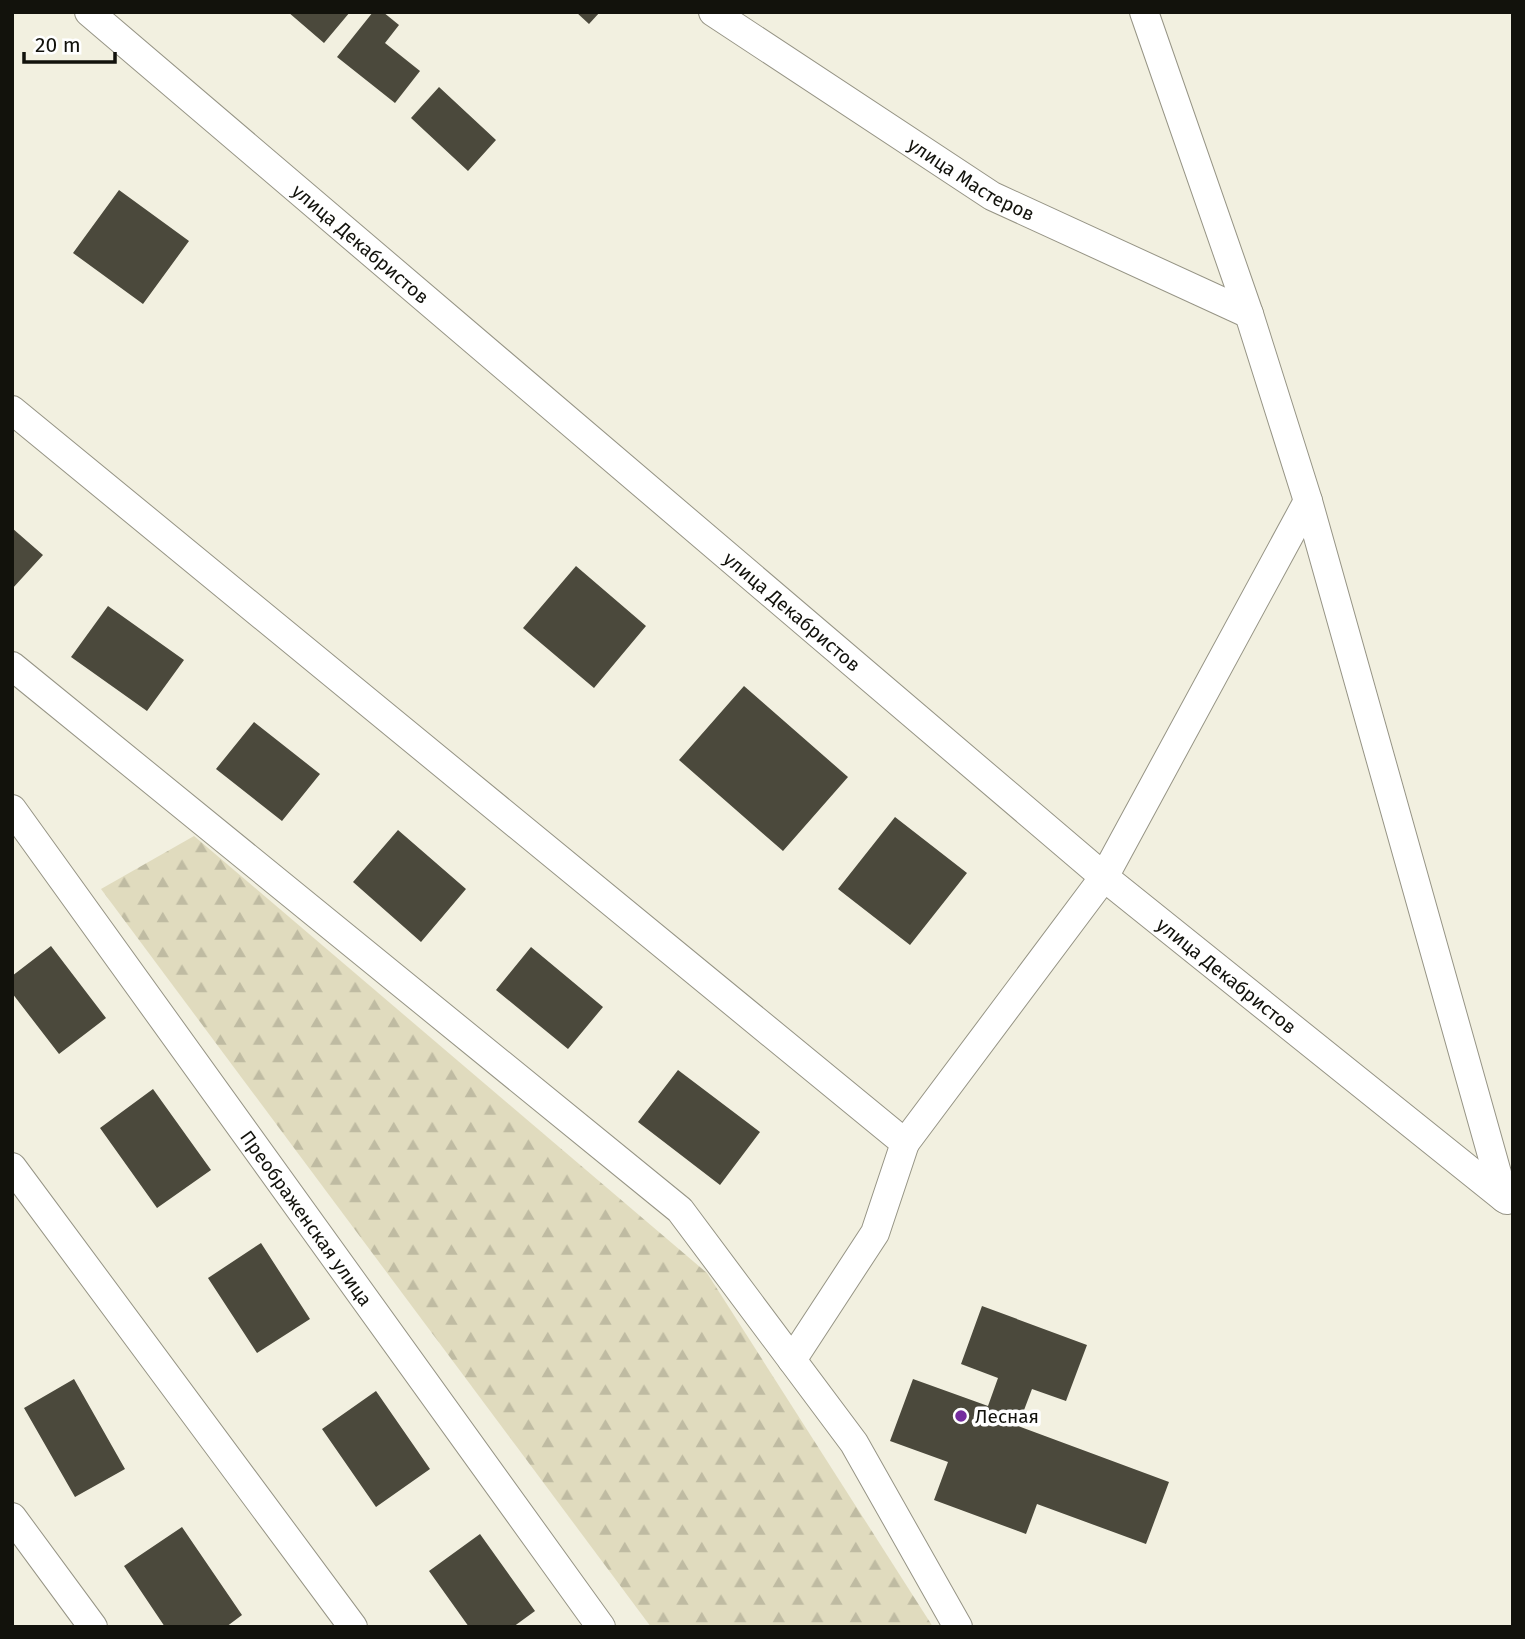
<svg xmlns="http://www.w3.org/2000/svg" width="1525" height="1639" viewBox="0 0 1525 1639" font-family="'Fira Sans',sans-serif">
	<defs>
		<pattern id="forest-firs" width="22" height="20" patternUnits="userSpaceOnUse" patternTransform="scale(1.75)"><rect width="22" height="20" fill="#e0dbbe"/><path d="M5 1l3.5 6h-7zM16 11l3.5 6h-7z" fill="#bfbba2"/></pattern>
	</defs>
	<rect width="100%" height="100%" fill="#f2f0e0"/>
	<path fill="url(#forest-firs)" d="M194,836L707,1273L933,1627H651L101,889Z"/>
	<path fill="#4b493c" d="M288,12H350L324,43Z
		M373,12H383L399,25L385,43L420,71L395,103L337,57Z
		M576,12H600L589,24Z
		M439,87L496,140L468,171L411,118Z
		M119,190L189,241L143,304L73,253Z
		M12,528L43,555L12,589Z
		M576,566L646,626L594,688L523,628Z
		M108,606L184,660L147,711L71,657Z
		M744,686L848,777L783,851L679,760Z
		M254,722L320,774L282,821L216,769Z
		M895,817L967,873L910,945L838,889Z
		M398,830L466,889L421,942L353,882Z
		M51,946L106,1018L59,1054L12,993V976Z
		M531,947L603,1007L568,1049L496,990Z
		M678,1070L760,1132L720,1185L638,1122Z
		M153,1089L211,1170L157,1208L100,1128Z
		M261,1243L310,1319L257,1353L208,1278Z
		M982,1306L1087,1345L1066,1401L1032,1389L1018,1426L1169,1482L1146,1544L1037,1504L1026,1534L934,1500L948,1462L890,1441L913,1379L988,1406L998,1378L961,1364Z
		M74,1379L125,1469L75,1497L24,1408Z
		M376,1391L430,1469L376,1507L322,1429Z
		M182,1527L242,1615L226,1627H165L124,1566Z
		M480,1534L535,1611L513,1627H469L429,1571Z"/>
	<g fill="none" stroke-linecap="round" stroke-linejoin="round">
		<defs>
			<g id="street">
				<path id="s1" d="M89,12L1104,877L1504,1198"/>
				<path id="s2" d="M713,12L992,196L1249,314"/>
				<path d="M1144,12L1249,314L1308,501L1504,1198L1507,1200"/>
				<path d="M12,410L905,1143L875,1233L792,1360"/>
				<path d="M12,666L680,1210L854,1443L958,1627"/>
				<path id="s3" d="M12,809L601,1627"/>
				<path d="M905,1143L1104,877L1308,501"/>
				<path d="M12,1167L353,1627"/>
				<path d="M12,1517L93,1627"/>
			</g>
		</defs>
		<use href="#street" stroke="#969485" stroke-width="30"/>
		<use href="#street" stroke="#fff" stroke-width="28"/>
	</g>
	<circle fill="#742b9e" stroke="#fff" stroke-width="2.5" cx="961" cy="1416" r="7"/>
	<g text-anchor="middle" stroke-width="7" stroke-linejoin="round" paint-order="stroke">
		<g font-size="19" fill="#12120c" stroke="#fff">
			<text dy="7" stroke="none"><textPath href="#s2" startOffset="308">улица Мастеров</textPath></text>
			<text dy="7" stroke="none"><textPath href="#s1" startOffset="357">улица Декабристов</textPath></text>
			<text dy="7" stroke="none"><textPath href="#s1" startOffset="924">улица Декабристов</textPath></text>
			<text dy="7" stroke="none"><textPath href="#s1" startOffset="1491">улица Декабристов</textPath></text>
			<text dy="7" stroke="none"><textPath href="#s3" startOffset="504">Преображенская улица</textPath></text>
		</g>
		<g font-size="19" fill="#12120c" stroke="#fff" text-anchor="start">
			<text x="975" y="1423">Лесная</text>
		</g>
	</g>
	<rect width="1525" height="1639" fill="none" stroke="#12120c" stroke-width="28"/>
	<path d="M24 52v10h91v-10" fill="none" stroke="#12120c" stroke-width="3.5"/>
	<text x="35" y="52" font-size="21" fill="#12120c" stroke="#ffffff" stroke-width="5" paint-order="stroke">20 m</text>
</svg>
